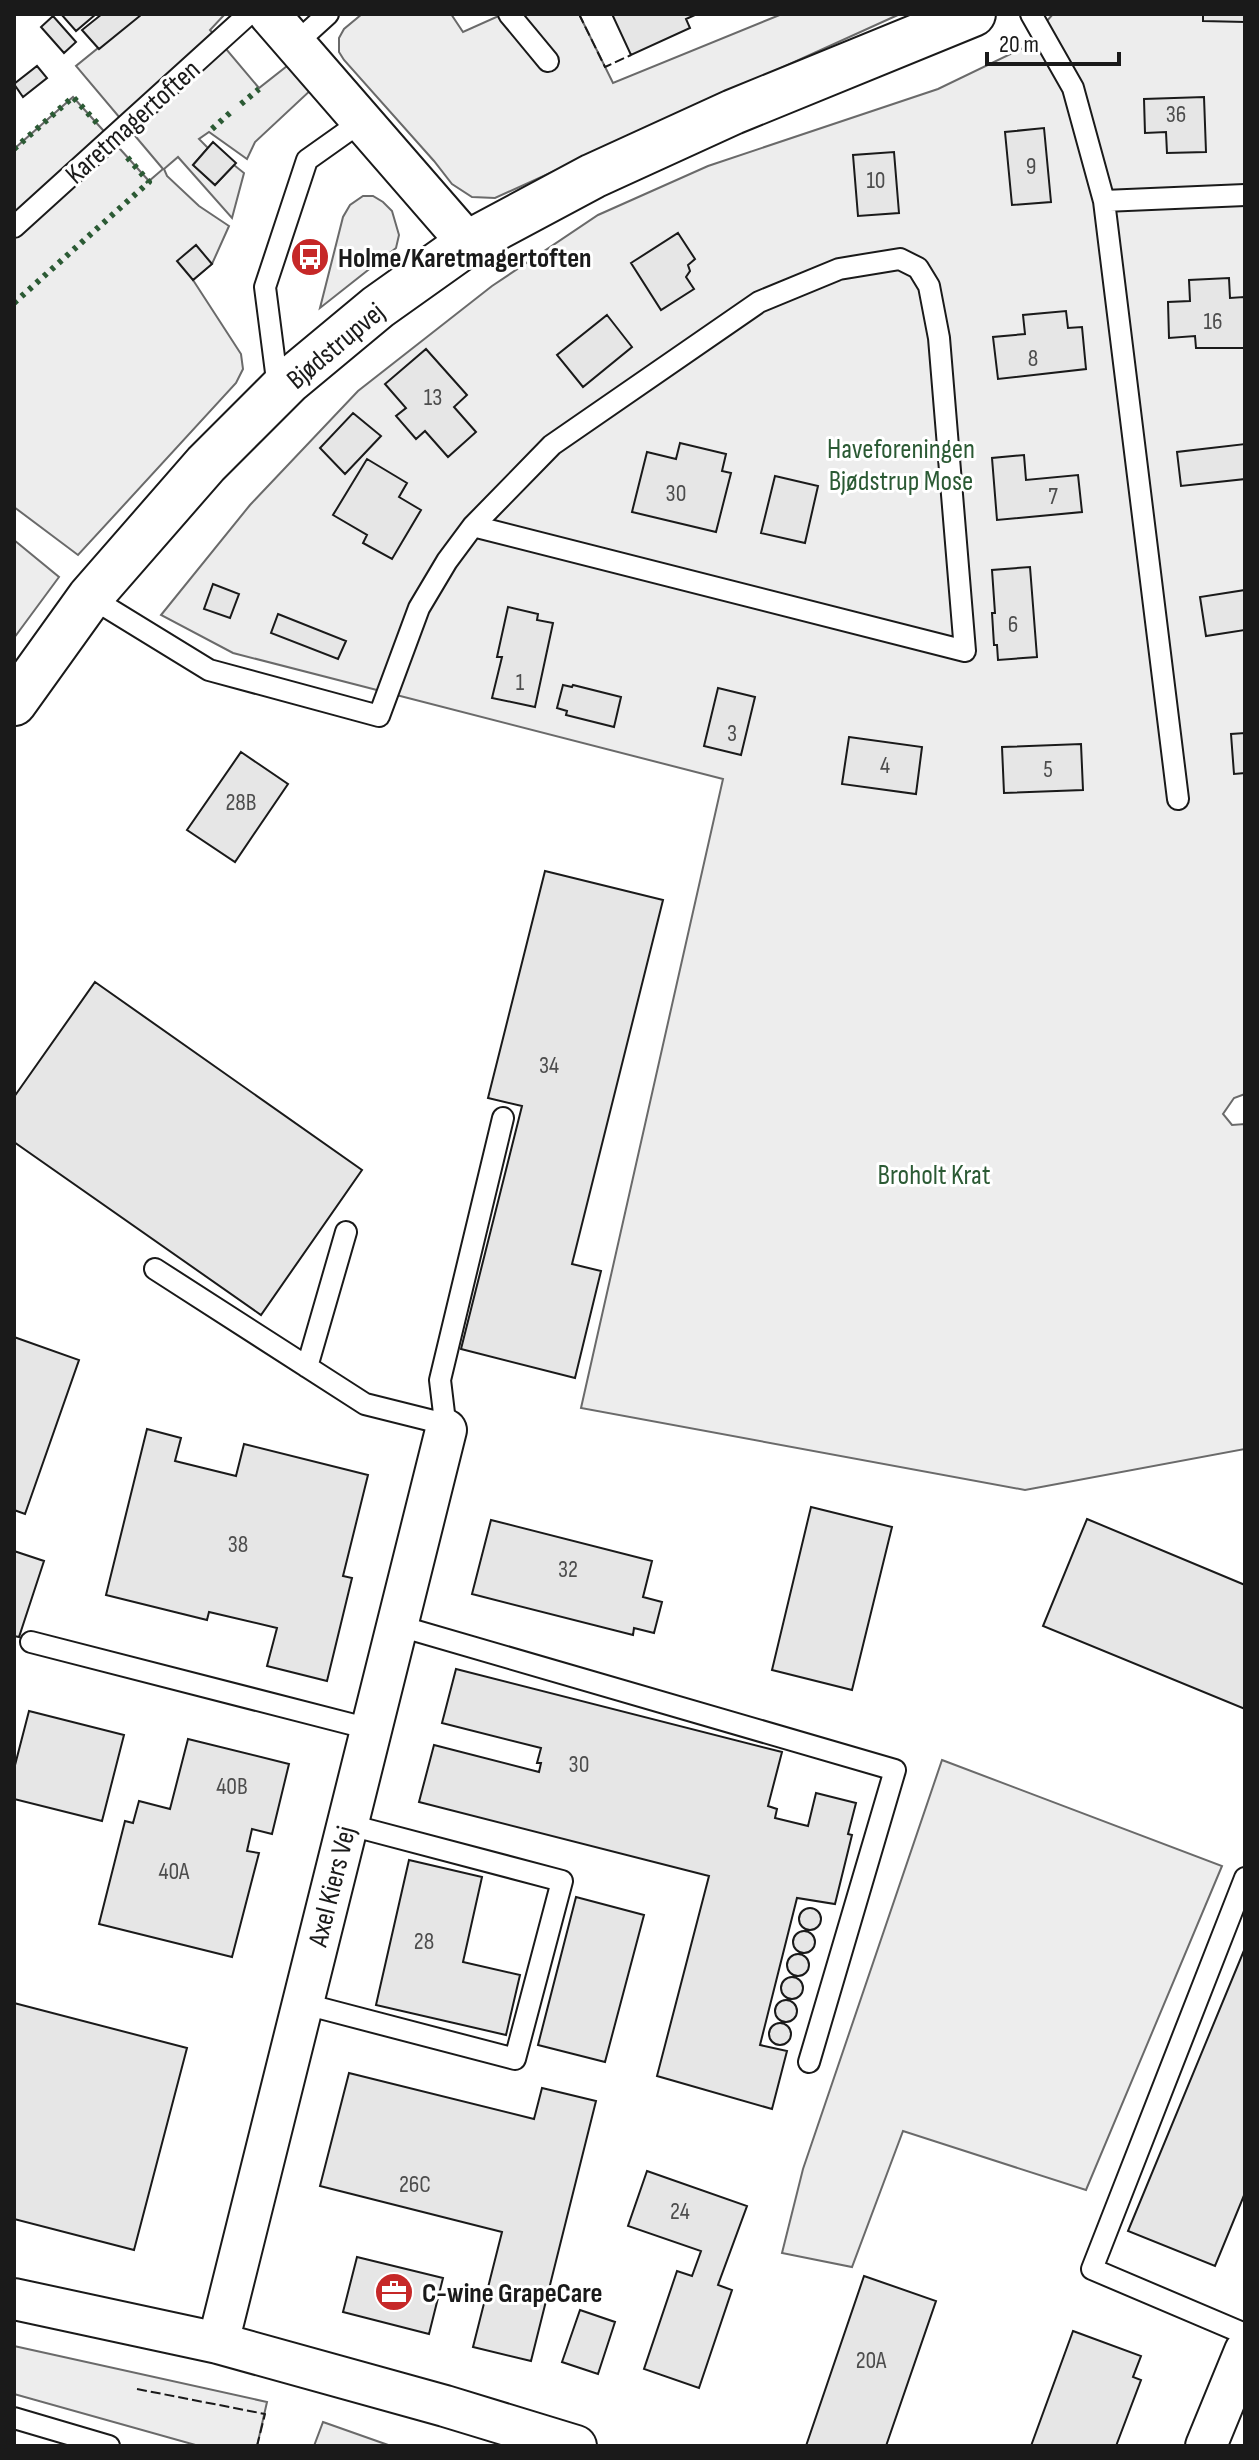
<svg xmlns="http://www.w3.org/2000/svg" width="1259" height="2460" viewBox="0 0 1259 2460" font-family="'Sofia Sans Condensed',sans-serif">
	<rect width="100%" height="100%" fill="#fff"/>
	<path fill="#ededed" stroke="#6a6a6a" stroke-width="2" d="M140,14H225L210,30L259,88L287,66L265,32L313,88L255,142L247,159L209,132L199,139L208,148L193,165L215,185L234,165L244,173L232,218L178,157L164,169L167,176L199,206L229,226L212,264L193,280L241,354L243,369L236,383L78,555L14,507V149L73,97L149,181L163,169L76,66Z
		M362,14H451L463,32L503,14H579L613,83L782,14H900L495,198L472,197L452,184L434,161L344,60L339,52V38L344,29Z
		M1053,14H1245V1094L1234,1098L1223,1114L1232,1125L1245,1124V1449L1025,1490L581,1408L723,779L233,653L161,615L250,505L358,391L492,286L598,215L708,166L938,89L1023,48Z
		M363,196H373L383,202L392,211L399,235L396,248L320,308L343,217L350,205Z
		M14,540L59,577L14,638Z
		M942,1760L1222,1866L1086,2190L903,2131L852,2267L782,2253L803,2169Z
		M14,2346L267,2402L257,2446H199L14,2394Z
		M323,2422L391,2446H314Z"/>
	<path fill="#e6e6e6" stroke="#1a1a1a" stroke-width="2" d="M61,14H96L76,31Z
		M102,14H140L141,15L99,49L82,30Z
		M612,14H697L686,19L690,28L631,55Z
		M1203,14H1245V22L1203,21Z
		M53,16L76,42L64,53L41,27Z
		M37,66L47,78L23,97L14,84Z
		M1204,97L1206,152L1167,153L1166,132L1145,133L1144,99Z
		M1044,128L1051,202L1012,205L1005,132Z
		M213,142L236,163L215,185L193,165Z
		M894,152L899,213L858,216L853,155Z
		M678,233L695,259L688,265L690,271L686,277L694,289L661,310L631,263Z
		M196,245L212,264L193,280L177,261Z
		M1229,278L1230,298L1244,297L1245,348H1196L1195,336L1169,338L1168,302L1190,301L1189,280Z
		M1066,311L1068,328L1082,327L1086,369L998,379L993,337L1025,334L1023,315Z
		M607,315L632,347L583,387L557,355Z
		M426,349L467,395L454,407L476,432L448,457L425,431L416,439L396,416L406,408L385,384Z
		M353,413L381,436L345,474L320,448Z
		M680,443L726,454L722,471L731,473L716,532L632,512L647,452L676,459Z
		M1245,444V479L1181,486L1177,452Z
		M1024,455L1026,480L1078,475L1082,512L997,520L992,458Z
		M367,459L407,483L399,497L421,510L392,559L363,543L367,535L333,515Z
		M775,476L818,486L805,543L761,533Z
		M1030,567L1037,657L998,660L997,645H994L992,613H995L992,570Z
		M213,584L239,594L230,618L204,609Z
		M1245,590V630L1206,636L1200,597Z
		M508,607L538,614L537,620L553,623L535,707L492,698L502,657H497Z
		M278,614L346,641L338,659L271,633Z
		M563,685L572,687L573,685L621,697L614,727L566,715L567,711L557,708Z
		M718,688L755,697L741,755L704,746Z
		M1245,733V773L1234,774L1231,734Z
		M849,737L922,747L916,794L842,784Z
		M1081,744L1083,790L1004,793L1002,747Z
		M241,752L288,784L235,862L187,830Z
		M545,871L663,900L572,1264L601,1271L575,1378L461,1349L522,1106L488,1098Z
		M95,982L362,1170L261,1315L14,1142V1097Z
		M14,1337L79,1360L25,1514L14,1510Z
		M147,1429L181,1438L175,1461L236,1476L244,1444L368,1475L343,1576L352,1578L327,1681L267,1666L277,1628L209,1612L207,1620L106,1595Z
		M811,1507L892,1527L852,1690L772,1670Z
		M1087,1519L1245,1585V1709L1043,1626Z
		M491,1520L652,1561L643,1597L662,1602L654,1633L634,1628L633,1635L472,1594Z
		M14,1551L44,1561L19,1637L14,1636Z
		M456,1669L782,1752L768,1806L777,1809L775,1818L808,1826L816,1793L856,1803L848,1834L852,1835L835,1904L797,1898L760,2045L787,2051L772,2109L657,2076L709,1876L419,1802L434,1745L539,1772L541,1763H537L541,1748L442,1723Z
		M29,1711L124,1735L102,1821L14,1799V1769Z
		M188,1739L289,1764L272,1834L252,1829L247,1851L259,1853L232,1957L99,1924L125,1821L133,1823L139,1801L170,1809Z
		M409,1860L482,1877L463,1962L520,1975L506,2035L376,2005Z
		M576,1897L644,1915L605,2062L538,2045Z
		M799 1919a11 11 0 1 1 22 0a11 11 0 1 1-22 0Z
		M793 1942a11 11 0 1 1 22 0a11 11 0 1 1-22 0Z
		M1245,1948V2193L1215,2266L1128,2231Z
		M787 1965a11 11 0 1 1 22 0a11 11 0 1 1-22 0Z
		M781 1988a11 11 0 1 1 22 0a11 11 0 1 1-22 0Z
		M775 2011a11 11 0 1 1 22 0a11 11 0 1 1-22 0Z
		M14,2003L187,2048L134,2250L14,2219Z
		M769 2034a11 11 0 1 1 22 0a11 11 0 1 1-22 0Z
		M349,2073L534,2119L542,2088L596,2101L531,2361L473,2347L502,2232L320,2186Z
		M647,2171L747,2206L718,2285L732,2290L699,2388L644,2369L677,2271L692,2276L701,2251L628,2226Z
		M357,2257L443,2278L429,2334L343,2312Z
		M864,2276L936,2301L886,2446H806Z
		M580,2310L615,2322L598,2374L562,2362Z
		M1073,2331L1141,2356L1133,2377L1141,2380L1116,2446H1031Z"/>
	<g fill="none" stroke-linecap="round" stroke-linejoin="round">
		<defs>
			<path id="lane" d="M509,14L548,61
				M1031,14L1073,88L1104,201L1178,799
				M295,44L328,14
				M1104,201L1245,195
				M14,227L249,14
				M278,388L265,287L307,160L362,121
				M90,597L209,670L379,716L419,608L447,561L473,526L552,445L759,302L839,269L900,259L918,268L929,286L939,338L965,651L473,526
				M155,1269L365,1404L445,1424
				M307,1367L346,1232
				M446,1430L440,1380L503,1118
				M396,1625L895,1770L809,2062
				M31,1642L370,1729
				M1245,1878L1092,2269L1245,2334
				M301,2003L515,2059L562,1881L346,1824
				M14,2418L109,2446"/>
			<path id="street" d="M269,14L468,243
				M14,2299L218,2343L445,2406L576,2446
				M218,2343L446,1430
				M1206,2446L1245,2351"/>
			<path id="secondary" d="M14,703L90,597L206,464L289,381L378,307L468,243L593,176L733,112L973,14"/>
		</defs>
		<use href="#lane" stroke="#1a1a1a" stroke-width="24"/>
		<use href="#street" stroke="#1a1a1a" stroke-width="44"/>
		<use href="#secondary" stroke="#1a1a1a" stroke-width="48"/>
		<use href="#lane" stroke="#fff" stroke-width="20"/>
		<use href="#street" stroke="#fff" stroke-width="40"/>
		<use href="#secondary" stroke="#fff" stroke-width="44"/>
		<path stroke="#2b5a34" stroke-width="6" stroke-dasharray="4 6" stroke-linecap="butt" d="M241,104L259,89
			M212,129L232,111
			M14,149L73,97L97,123
			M14,303L149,182L127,157"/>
		<path stroke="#1a1a1a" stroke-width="2" stroke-dasharray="10 4" stroke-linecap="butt" d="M579,14L605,67L631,55
			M137,2389L265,2414L257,2446"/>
	</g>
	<defs>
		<symbol id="bus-disc" viewBox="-11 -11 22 22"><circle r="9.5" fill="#c62828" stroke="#fff"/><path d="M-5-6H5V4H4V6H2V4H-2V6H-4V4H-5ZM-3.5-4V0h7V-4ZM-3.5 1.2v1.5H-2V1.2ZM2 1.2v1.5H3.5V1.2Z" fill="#fff"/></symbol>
		<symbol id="office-disc" viewBox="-11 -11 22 22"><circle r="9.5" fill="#c62828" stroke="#fff"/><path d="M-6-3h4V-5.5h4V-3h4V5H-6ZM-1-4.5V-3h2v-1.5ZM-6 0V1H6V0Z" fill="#fff"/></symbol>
	</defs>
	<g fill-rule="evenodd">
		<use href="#bus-disc" x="288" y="235" width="44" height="44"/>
		<use href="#office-disc" x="372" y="2270" width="44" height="44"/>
	</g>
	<g text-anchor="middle" stroke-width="6" stroke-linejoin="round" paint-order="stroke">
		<g font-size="24" fill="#4d4d4d">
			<text x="1176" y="122">36</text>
			<text x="1031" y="174">9</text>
			<text x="876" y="188">10</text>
			<text x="1213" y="329">16</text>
			<text x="1033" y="366">8</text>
			<text x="433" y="405">13</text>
			<text x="676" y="501">30</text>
			<text x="1053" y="504">7</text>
			<text x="1013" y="632">6</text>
			<text x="520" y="690">1</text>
			<text x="732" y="741">3</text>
			<text x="885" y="773">4</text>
			<text x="1048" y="777">5</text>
			<text x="241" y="810">28B</text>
			<text x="549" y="1073">34</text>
			<text x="238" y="1552">38</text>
			<text x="568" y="1577">32</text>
			<text x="579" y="1772">30</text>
			<text x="232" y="1794">40B</text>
			<text x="174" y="1879">40A</text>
			<text x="424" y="1949">28</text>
			<text x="415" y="2192">26C</text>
			<text x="680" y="2219">24</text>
			<text x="871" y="2368">20A</text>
		</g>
		<g font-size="28" fill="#1a1a1a" stroke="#fff">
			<text transform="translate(132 121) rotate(-42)" y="10">Karetmagertoften</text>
			<text transform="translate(335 345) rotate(-40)" y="10">Bjødstrupvej</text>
			<text transform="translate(331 1886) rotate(-76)" y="10">Axel Kiers Vej</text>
		</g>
		<g font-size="28" font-weight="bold" fill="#1a1a1a" stroke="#fff" text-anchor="start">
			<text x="338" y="267">Holme/Karetmagertoften</text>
			<text x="422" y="2302">C-wine GrapeCare</text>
		</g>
		<g font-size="28" fill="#2b5a34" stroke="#fff">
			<text x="901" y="458">Haveforeningen<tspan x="901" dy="32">Bjødstrup Mose</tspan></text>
			<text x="934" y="1184">Broholt Krat</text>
		</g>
	</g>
	<rect width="1259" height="2460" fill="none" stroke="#1a1a1a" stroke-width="32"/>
	<path d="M987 52v12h132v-12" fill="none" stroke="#1a1a1a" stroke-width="4"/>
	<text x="999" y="52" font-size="24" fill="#1a1a1a" stroke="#ffffff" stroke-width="6" paint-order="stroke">20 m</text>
</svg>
